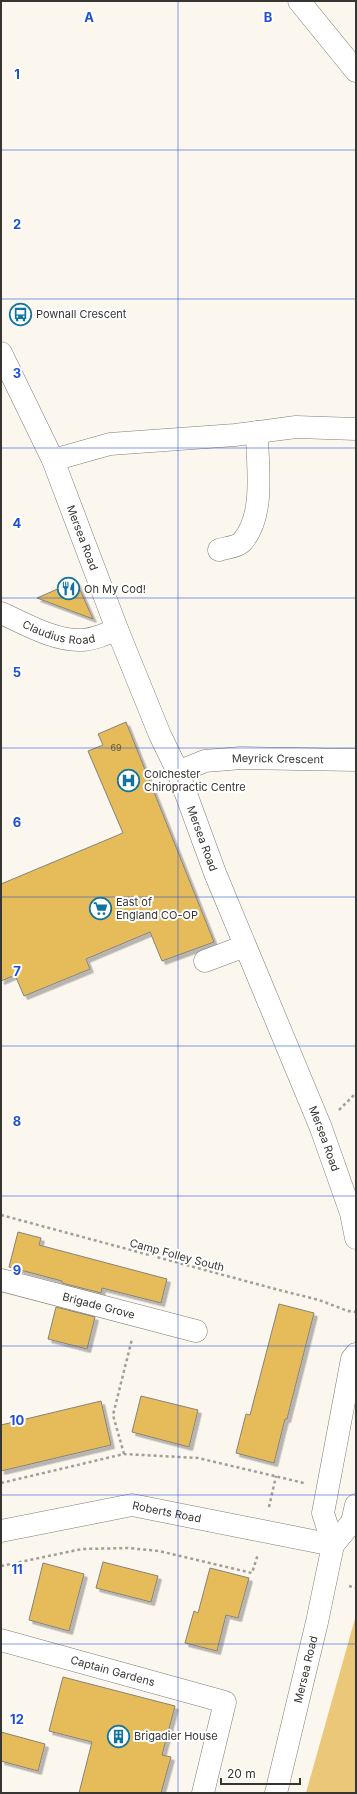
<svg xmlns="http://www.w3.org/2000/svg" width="357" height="1794" viewBox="0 0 357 1794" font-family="Inter,sans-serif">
	<defs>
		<filter id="shadow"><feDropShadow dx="3.5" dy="3.5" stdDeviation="0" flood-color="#0004"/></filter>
	</defs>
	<rect width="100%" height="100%" fill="#fbf6ee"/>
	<path fill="#eac779" d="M356,1615V1793H306Z"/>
	<path fill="#e6bc5a" stroke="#86827b" filter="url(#shadow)" d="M76,581L93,619L37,598Z
		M126,722L214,942L162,961L150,932L86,959L90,969L24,996L15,975L1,981V884L123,833L88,751L103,745L98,734Z
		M18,1232L41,1238L39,1245L167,1279L161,1303L102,1288L101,1293L62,1283V1281L9,1267Z
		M279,1304L314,1313L287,1419H285L274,1463L236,1453L246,1414L250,1415Z
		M56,1307L95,1317L87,1349L48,1339Z
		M141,1396L198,1410L189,1447L132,1432Z
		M101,1401L111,1445L1,1471V1425Z
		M103,1562L158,1576L151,1602L96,1588Z
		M43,1563L84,1574L69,1631L29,1620Z
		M210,1568L249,1578L238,1618L226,1615L217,1651L185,1643L194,1611L198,1613Z
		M63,1677L175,1706L162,1755L171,1757L161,1793H79L92,1742L49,1731Z
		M1,1732L45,1744L38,1771L1,1761Z"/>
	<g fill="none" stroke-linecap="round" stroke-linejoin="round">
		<defs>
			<g id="minor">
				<path d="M299,1L356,71"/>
				<path d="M53,460L110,444L235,435L296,427L356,429"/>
				<path d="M219,550C225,548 237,547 242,542C266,515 257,465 257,432"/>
				<path id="s1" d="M1,613C26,624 54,641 81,640C93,640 106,634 117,629"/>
				<path id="s2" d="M178,772L205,761L241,758L356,760"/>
				<path d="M205,961L245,946"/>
				<path id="s3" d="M1,1280L196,1331"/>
				<path id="s4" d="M1,1531L132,1505L333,1545"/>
				<path id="s5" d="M1,1640L225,1702L203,1793"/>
			</g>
			<g id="major">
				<path id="s6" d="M1,353L53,460L117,629L160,735L178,772L215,873L321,1128L351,1213L356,1238"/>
				<path d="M333,1545L352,1522L356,1505"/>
				<path id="s7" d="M276,1793L317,1622L333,1545L323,1513L352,1359L356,1354"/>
			</g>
		</defs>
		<use href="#minor" stroke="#817d75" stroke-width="23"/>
		<use href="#major" stroke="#817d75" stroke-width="23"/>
		<path stroke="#a29e99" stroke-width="2.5" stroke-dasharray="3 3" stroke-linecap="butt" d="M339,1110L356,1093
			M1,1215L279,1290L319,1300L348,1311L356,1312
			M124,1454L113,1415L132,1339
			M1,1483L124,1454L198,1458L304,1483
			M269,1507L276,1476
			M1,1566L82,1549L128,1548L159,1551L252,1573L258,1554
			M349,1586L356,1588"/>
		<use href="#minor" stroke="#fff" stroke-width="22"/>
		<use href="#major" stroke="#fff" stroke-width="22"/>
	</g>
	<path fill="none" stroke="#1d4ed8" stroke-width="1" stroke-opacity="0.55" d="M178,1V1793M1,150H356M1,299H356M1,448H356M1,598H356M1,748H356M1,897H356M1,1046H356M1,1196H356M1,1346H356M1,1495H356M1,1644H356"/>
	<defs>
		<symbol id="bus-ring" viewBox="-11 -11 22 22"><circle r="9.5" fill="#fff" stroke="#1173a0" stroke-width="1.5"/><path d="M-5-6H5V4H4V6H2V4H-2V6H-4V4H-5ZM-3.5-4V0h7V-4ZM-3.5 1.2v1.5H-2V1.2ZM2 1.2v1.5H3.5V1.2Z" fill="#1173a0"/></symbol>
		<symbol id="restaurant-ring" viewBox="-11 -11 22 22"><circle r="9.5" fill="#fff" stroke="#1173a0" stroke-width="1.5"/><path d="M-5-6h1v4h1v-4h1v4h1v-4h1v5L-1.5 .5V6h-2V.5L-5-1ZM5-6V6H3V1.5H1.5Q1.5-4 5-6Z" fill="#1173a0"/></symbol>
		<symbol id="hospital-ring" viewBox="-11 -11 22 22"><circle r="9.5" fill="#fff" stroke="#1173a0" stroke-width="1.5"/><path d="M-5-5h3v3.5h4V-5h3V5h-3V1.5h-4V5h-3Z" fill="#1173a0"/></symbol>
		<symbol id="supermarket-ring" viewBox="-11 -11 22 22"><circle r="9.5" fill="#fff" stroke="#1173a0" stroke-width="1.5"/><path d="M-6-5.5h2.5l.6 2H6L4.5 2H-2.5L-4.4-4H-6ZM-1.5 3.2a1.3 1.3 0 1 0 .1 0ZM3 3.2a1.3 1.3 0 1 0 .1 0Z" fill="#1173a0"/></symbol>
		<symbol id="building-ring" viewBox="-11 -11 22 22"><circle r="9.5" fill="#fff" stroke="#1173a0" stroke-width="1.5"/><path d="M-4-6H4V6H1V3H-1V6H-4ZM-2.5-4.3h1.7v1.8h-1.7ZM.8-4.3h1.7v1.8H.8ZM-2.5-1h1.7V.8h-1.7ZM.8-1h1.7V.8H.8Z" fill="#1173a0"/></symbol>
	</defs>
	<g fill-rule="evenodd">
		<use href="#bus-ring" x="8" y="302" width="25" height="25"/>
		<use href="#restaurant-ring" x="56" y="576" width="25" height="25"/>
		<use href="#hospital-ring" x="116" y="768" width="25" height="25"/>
		<use href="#supermarket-ring" x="88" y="896" width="25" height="25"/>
		<use href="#building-ring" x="106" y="1724" width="25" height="25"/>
	</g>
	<g text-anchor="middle" stroke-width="4" stroke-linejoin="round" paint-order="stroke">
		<g font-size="9" fill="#63573c">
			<text x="116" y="751">69</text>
		</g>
		<g font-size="11" fill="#373532" stroke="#fff" text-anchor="start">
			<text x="36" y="318">Pownall Crescent</text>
			<text x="84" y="593">Oh My Cod!</text>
			<text x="144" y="778">Colchester<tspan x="144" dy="13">Chiropractic Centre</tspan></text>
			<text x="116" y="906">East of<tspan x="116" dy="13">England CO-OP</tspan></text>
			<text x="134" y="1740">Brigadier House</text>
		</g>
		<g font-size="11" fill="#373532" stroke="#fff">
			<text dy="4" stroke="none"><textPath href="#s6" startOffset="202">Mersea Road</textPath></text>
			<text dy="4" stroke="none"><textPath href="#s1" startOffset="62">Claudius Road</textPath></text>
			<text dy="4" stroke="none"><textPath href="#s2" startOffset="102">Meyrick Crescent</textPath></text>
			<text dy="4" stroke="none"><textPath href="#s6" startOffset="526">Mersea Road</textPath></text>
			<text dy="4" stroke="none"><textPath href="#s6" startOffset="850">Mersea Road</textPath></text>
			<text transform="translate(177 1255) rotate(15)" y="4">Camp Folley South</text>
			<text dy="4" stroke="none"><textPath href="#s3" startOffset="101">Brigade Grove</textPath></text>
			<text dy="4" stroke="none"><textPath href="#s4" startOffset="169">Roberts Road</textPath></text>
			<text dy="4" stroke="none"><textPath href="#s7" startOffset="127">Mersea Road</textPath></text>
			<text dy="4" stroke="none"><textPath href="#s5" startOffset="116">Captain Gardens</textPath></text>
		</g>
	</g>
	<g font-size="13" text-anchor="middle" font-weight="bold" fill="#1d4ed8" stroke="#fff" stroke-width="4" stroke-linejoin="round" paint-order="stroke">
		<text x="89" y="22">A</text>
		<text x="268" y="22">B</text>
		<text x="17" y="79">1</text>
		<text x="17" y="229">2</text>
		<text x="17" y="378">3</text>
		<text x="17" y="528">4</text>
		<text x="17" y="677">5</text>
		<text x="17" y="827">6</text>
		<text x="17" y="976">7</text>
		<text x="17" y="1126">8</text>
		<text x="17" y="1275">9</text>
		<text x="17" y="1425">10</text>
		<text x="17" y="1574">11</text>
		<text x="17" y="1724">12</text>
	</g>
	<rect width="357" height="1794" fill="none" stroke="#373532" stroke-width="4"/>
	<path d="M221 1778v6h79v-6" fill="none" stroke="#373532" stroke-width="2"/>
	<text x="227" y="1778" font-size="12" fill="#373532" stroke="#ffffff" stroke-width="3" paint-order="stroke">20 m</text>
</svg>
